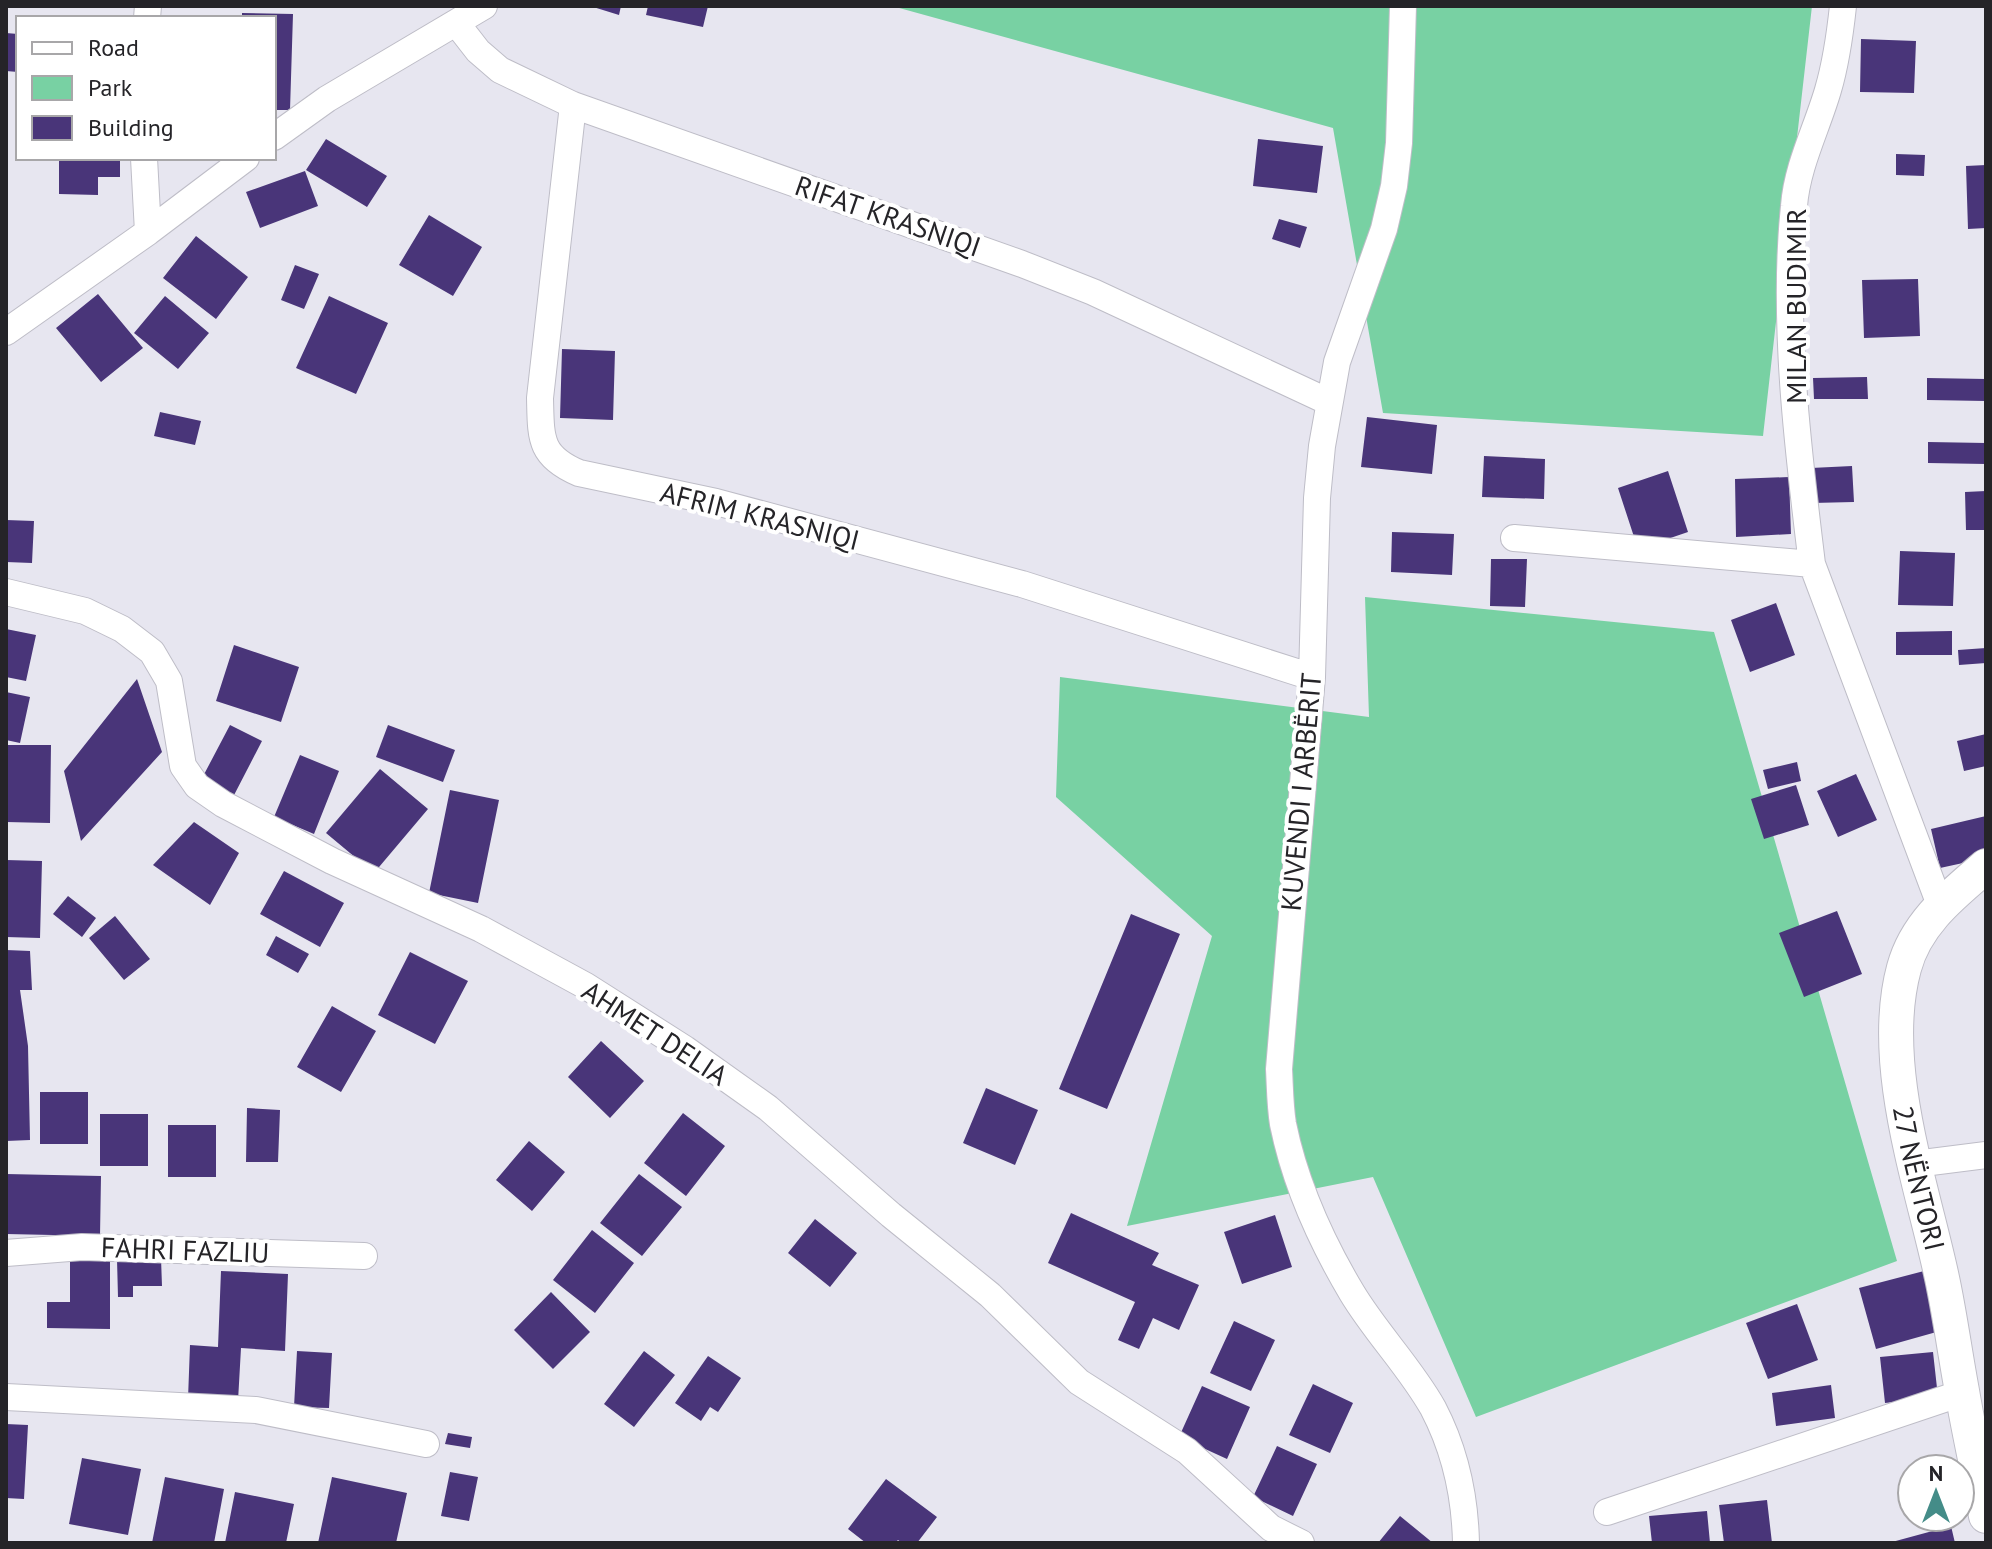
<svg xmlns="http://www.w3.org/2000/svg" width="1992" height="1549" viewBox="0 0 1992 1549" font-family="'PT Sans',sans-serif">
	<rect width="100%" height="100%" fill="#e7e6f0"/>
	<path fill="#78d1a3" d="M892,6H1812L1763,436L1383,413L1333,128Z
		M1365,597L1714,632L1897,1261L1476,1417L1373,1177L1127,1226L1212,936L1056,797L1060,677L1369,717Z"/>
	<path fill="#493579" d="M590,6H621L619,15Z
		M648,6H708L703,27L646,15Z
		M242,13L293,14L290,110H274V18H242Z
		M6,33L18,34V72L6,71Z
		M1861,39L1916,41L1914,93L1860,92Z
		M326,139L387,176L367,207L306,170Z
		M1258,139L1323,146L1317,193L1253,186Z
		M1896,154L1925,155L1924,176L1896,175Z
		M59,158H120V177H98V195L59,194Z
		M1986,165V228L1968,229L1966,166Z
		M305,171L318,206L260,228L246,192Z
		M429,215L482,247L453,296L399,265Z
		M1279,219L1307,227L1300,248L1272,239Z
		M196,236L248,277L216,319L163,278Z
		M295,265L319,274L304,309L281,300Z
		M1918,279L1920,336L1864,338L1862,280Z
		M98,294L143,348L101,382L56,328Z
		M165,296L209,333L178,369L134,333Z
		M329,296L388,323L356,394L296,368Z
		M562,349L615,351L613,420L560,418Z
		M1867,377L1868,399H1814L1813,378Z
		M1927,378L1986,379V401L1927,400Z
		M160,412L201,421L195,445L154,436Z
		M1367,417L1437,425L1432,474L1361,467Z
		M1928,442L1986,443V464L1928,463Z
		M1484,456L1545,459L1544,499L1482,497Z
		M1852,466L1854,502L1812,503L1811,468Z
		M1668,471L1688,532L1638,549L1618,488Z
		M1789,477L1791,534L1736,537L1735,479Z
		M1986,491V530H1966L1965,492Z
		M6,520L34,521L32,563L6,562Z
		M1392,532L1454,534L1452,575L1391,572Z
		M1900,551L1955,553L1953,606L1898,605Z
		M1491,559H1527L1525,607L1490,606Z
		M1776,603L1795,655L1750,672L1731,620Z
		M6,629L36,635L26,681L6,677Z
		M1952,631V655H1896V632Z
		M234,645L299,667L281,722L216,701Z
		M1986,648V663L1959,665L1958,650Z
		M137,679L162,752L81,841L64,771Z
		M6,692L30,697L20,743L6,740Z
		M230,725L262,741L232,799L200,782Z
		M388,725L455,750L443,782L376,757Z
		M1986,734V766L1964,771L1957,741Z
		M6,745H51L50,823L6,822Z
		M300,755L339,771L314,834L274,817Z
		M1797,762L1801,781L1768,789L1763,770Z
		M380,769L428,809L374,873L326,833Z
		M1856,774L1877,820L1838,837L1817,791Z
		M1796,785L1809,825L1764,839L1751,799Z
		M450,790L499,800L478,903L429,893Z
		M1986,816V858L1940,868L1931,829Z
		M194,822L239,853L210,905L153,865Z
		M6,860L42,861L40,938L6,937Z
		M284,871L344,903L320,947L260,914Z
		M68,896L96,918L82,937L53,914Z
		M1837,911L1862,974L1804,997L1779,933Z
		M1131,914L1180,934L1107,1109L1059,1089Z
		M115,916L150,959L124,980L89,938Z
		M276,936L309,954L298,973L266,955Z
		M6,950L30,951L32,990H20L28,1046L30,1140L6,1141Z
		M410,952L468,981L435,1044L378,1015Z
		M332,1006L376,1031L341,1092L297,1067Z
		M601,1041L644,1081L610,1118L568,1077Z
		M986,1088L1038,1110L1015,1165L963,1143Z
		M40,1092H88V1144H40Z
		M247,1108L280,1110L278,1162H246Z
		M683,1113L725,1146L686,1196L644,1163Z
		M100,1114H148V1166H100Z
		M168,1125H216V1177H168Z
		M529,1141L565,1172L532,1211L496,1180Z
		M6,1174L101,1176L100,1236L6,1234Z
		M639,1174L682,1207L642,1256L600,1223Z
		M1071,1213L1159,1253L1152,1265L1199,1285L1179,1330L1153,1318L1139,1349L1118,1340L1135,1302L1048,1263Z
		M1275,1215L1292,1267L1242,1284L1224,1232Z
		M815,1219L857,1253L830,1287L788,1253Z
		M592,1230L634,1263L595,1313L553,1280Z
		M161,1258L162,1286H133V1297H118L117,1259Z
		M70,1259H110V1329L47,1328V1302H70Z
		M221,1271L288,1274L285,1351L241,1348L238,1401L188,1399L190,1345L218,1347Z
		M1924,1271L1940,1331L1876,1349L1859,1288Z
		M551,1292L590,1332L553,1369L514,1330Z
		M1797,1304L1818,1360L1768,1379L1746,1323Z
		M1234,1321L1275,1340L1251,1391L1210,1373Z
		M297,1351L332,1353L329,1408L294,1407Z
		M644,1351L675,1375L634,1427L604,1404Z
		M1933,1352L1938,1397L1885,1403L1880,1357Z
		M708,1356L741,1378L718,1412L710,1407L701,1421L675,1403Z
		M1313,1384L1353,1403L1330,1453L1289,1435Z
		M1831,1385L1835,1418L1776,1426L1772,1393Z
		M1202,1386L1250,1407L1227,1459L1179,1437Z
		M6,1424L28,1425L24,1499L6,1498Z
		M448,1433L472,1437L470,1448L445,1444Z
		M1277,1446L1317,1464L1293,1516L1253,1497Z
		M82,1458L141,1469L128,1535L69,1524Z
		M450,1472L478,1477L469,1521L441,1516Z
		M165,1477L224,1489L214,1543H152Z
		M332,1477L407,1493L396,1543H318Z
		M886,1479L937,1517L917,1543H902L898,1540L895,1543H866L848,1529Z
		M235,1492L294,1504L286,1543H225Z
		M1767,1500L1772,1543H1724L1719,1505Z
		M1707,1511L1710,1543H1652L1649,1516Z
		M1400,1516L1433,1543H1378Z
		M1951,1526L1955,1543H1892V1542Z"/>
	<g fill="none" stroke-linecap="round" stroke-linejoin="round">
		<defs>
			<path id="minor" d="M1403,6L1399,143L1394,186L1384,229L1337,362L1322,446L1317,498L1312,677L1279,1069C1280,1087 1280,1106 1283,1124C1295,1183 1321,1241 1352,1293C1376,1333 1410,1367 1433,1408C1455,1450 1465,1496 1466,1543
				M147,18L148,6
				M457,24L478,51L500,70L573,105L1022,264L1093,292L1329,402
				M573,105L540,398C541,438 539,456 579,473L716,502L1022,584L1312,677
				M274,137L327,99L484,6
				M144,158L148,232
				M6,332L148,232L246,158
				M1514,538L1812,564L1940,905
				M1812,564C1798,451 1782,320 1794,206C1797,166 1817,128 1828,90C1836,63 1840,34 1843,6
				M6,592L85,611L122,629L152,652L169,681L183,766L197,786L223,804L332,861L481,929L586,986L685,1049L768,1108L891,1215L990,1295L1079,1382L1187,1451L1271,1528L1301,1543
				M1915,1164L1986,1155
				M6,1253L82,1247L364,1256
				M6,1397L256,1410L426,1444
				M1607,1512L1962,1393"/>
			<g id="tertiary">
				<path id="s1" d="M1986,866C1952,895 1916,923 1904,968C1878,1063 1922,1185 1942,1278C1950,1315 1955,1354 1962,1391C1969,1433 1979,1475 1986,1516"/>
			</g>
		</defs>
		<use href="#minor" stroke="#bebdc7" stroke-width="28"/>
		<use href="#tertiary" stroke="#bebdc7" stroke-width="36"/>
		<use href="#minor" stroke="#fff" stroke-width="26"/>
		<use href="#tertiary" stroke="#fff" stroke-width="34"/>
	</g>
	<g text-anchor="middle" stroke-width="8" stroke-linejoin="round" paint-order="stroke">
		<g font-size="28" fill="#252428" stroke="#fff">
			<text transform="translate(888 216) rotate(19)" y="10">RIFAT KRASNIQI</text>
			<text transform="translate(1796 306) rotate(-90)" y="10">MILAN BUDIMIR</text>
			<text transform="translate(760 516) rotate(14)" y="10">AFRIM KRASNIQI</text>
			<text transform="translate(1301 792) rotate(-85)" y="10">KUVENDI I ARBËRIT</text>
			<text transform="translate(655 1033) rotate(33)" y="10">AHMET DELIA</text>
			<text dy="10" stroke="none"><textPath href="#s1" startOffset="346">27 NËNTORI</textPath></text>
			<text transform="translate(185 1250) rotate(2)" y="10">FAHRI FAZLIU</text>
		</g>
	</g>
	<rect width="1992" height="1549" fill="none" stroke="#252428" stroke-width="16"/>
	<rect x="16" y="16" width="260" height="144" fill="#ffffff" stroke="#a8a7a9" stroke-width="2"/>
	<rect x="32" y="42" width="40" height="12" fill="#ffffff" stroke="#a8a7a9" stroke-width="2"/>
	<text x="88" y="56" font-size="24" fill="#252428">Road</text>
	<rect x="32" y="76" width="40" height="24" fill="#78d1a3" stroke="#a8a7a9" stroke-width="2"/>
	<text x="88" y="96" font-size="24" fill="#252428">Park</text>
	<rect x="32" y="116" width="40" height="24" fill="#493579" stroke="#a8a7a9" stroke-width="2"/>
	<text x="88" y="136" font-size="24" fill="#252428">Building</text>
	<g transform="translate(1936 1493)"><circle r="38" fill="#ffffff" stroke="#a8a7a9" stroke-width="2"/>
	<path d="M0-6L14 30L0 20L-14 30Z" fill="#448c88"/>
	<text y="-12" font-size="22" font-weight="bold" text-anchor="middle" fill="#252428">N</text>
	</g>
</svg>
